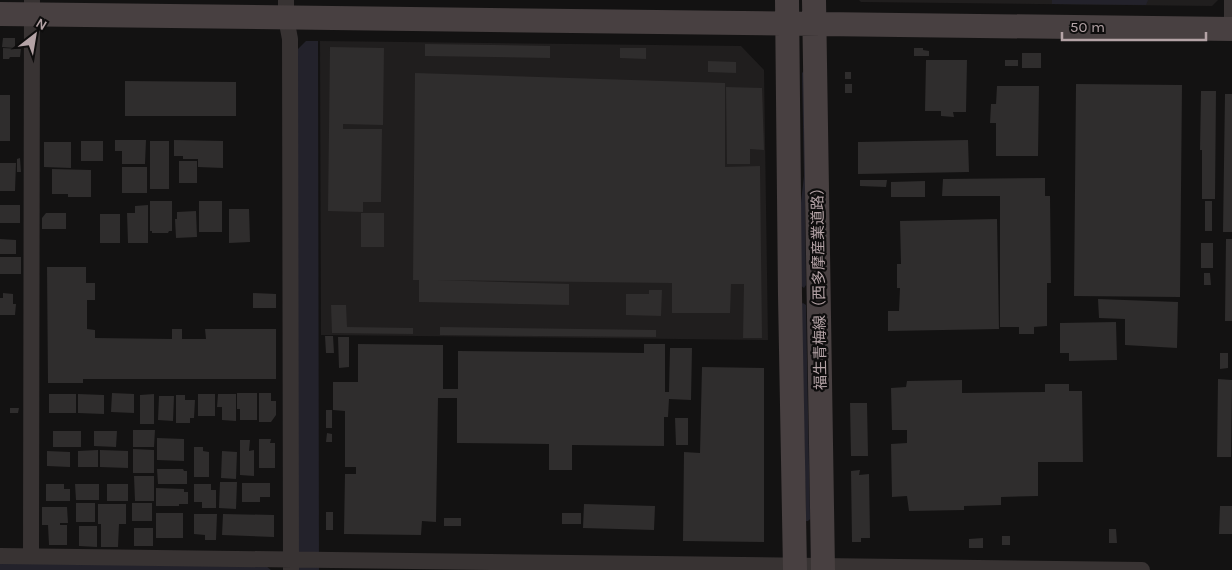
<svg xmlns="http://www.w3.org/2000/svg" width="1232" height="570" viewBox="0 0 1232 570" font-family="Karla,'Noto Sans JP',sans-serif">
	<rect width="100%" height="100%" fill="#131212"/>
	<path fill="#201e1e" d="M859,0H1218L1212,6L861,2Z
		M320,41L741,46L764,70L768,340L321,335Z"/>
	<path fill="#23222b" d="M1052,0H1148L1146,5L1052,4Z
		M306,41H318L319,570H298V49Z
		M804,71L807,177L805,202L806,285L804,288L800,285V211L804,176L802,73Z
		M803,303L806,305L810,519L808,521H806L801,304Z
		M0,563L266,566L271,570H0Z"/>
	<path fill="#2f2d2d" d="M3,38H15V48L2,47Z
		M425,44L550,46V58L425,56Z
		M330,47L384,48L383,125L343,124V129H382L381,202H363V212L328,211Z
		M3,48L21,49L20,57H10L9,59H3Z
		M620,48H646V59L620,58Z
		M914,48H923V50L929,51V56H914Z
		M1022,53H1041V68H1022Z
		M926,60H967L966,112H953L954,117L941,116V111H925Z
		M1005,60H1018V66H1005Z
		M708,61L736,62V73L708,72Z
		M845,72H851V79H845Z
		M415,73L725,83V167L760,166L762,338H743L744,284H731L730,313H672V283L436,280L569,284V305L419,302V280H413Z
		M125,81L236,82V116H125Z
		M845,84H852V93H845Z
		M1076,84L1182,85L1180,297L1074,296Z
		M997,86H1039L1038,156H996V123H990L991,104H996Z
		M726,87L762,88L764,150L750,149V164H727Z
		M1201,91H1216L1215,199H1202V150H1200Z
		M1225,94H1232V232H1223Z
		M0,95H10V141H0Z
		M115,140H146L145,164H122V151H115Z
		M174,140L223,141V168L198,167V159H183V156H174Z
		M968,140L969,172L858,174V142Z
		M81,141H103V161H81Z
		M150,141H169V189H150Z
		M44,142H71V168L44,167Z
		M20,158L21,172H17V159Z
		M179,161H197V183H179Z
		M0,163H16L15,191H0Z
		M122,167H147V193H122Z
		M52,169L91,170V197H68V194H52Z
		M1045,178V196H1050L1051,283H1047V326L1034,327V334H1019V327H1000V196H942L943,179Z
		M860,180H887L886,187L860,186Z
		M925,181V197H891V182Z
		M150,201H172V231H169L168,233H152V231H150Z
		M199,201H222V232H199Z
		M1205,201H1212V231H1205Z
		M0,205H20V223H0Z
		M148,205V243H128L127,213H135V206Z
		M229,209H249L250,242L229,243Z
		M196,211L197,237L176,238L175,219H177V212Z
		M46,213H66V229H42V218Z
		M361,213H384V247H361Z
		M100,214H120V243H100Z
		M997,219L999,329L888,331V311H899L900,288H897V264H901L900,221Z
		M0,239L16,240V254H0Z
		M1226,239H1232V321H1225Z
		M1201,243H1213V268H1201Z
		M0,257H21V274H0Z
		M47,267H86V283H95V300H87V329L95,330V338L172,339V329H182V339H206L205,329H276V379H83V383H48Z
		M1204,273H1210L1211,285H1204Z
		M649,290H662L661,316L626,315V294H649Z
		M3,293L13,294V304H16L15,315H0V298H3Z
		M253,293L276,294V308H253Z
		M1098,299L1178,302L1177,348L1125,345V319L1099,318Z
		M331,305H346L347,327L413,328V334L332,333Z
		M1116,322L1117,360L1069,361V353H1060V323Z
		M440,327L656,330V337L440,335Z
		M325,336H333L334,353H326Z
		M338,337H349V367L339,368Z
		M358,344L443,345V389H458V351L644,353V344H665V392H669L670,348H692L691,400L669,399L668,417H664V446L572,445V470H549V444L457,443V398H438L436,522L422,521L421,535L344,534L345,474H356V467H345V411L333,410V382H358Z
		M1220,353H1228V368L1220,369Z
		M702,367L764,368V542L683,541L684,452L700,453Z
		M1218,379L1232,380L1231,457H1217Z
		M962,380V393L1045,392V384H1069V391H1082L1083,462H1038V496L1001,497V505L964,506V510L909,511L907,496L892,497L891,444L907,443V430H892L891,388L906,387L907,381Z
		M112,393L134,394V413L111,412Z
		M237,393H257V420H240V409H237Z
		M259,393H271V401H276V415L271,422H259Z
		M49,394H76V413H49Z
		M78,394L104,395V414L78,413Z
		M154,394V424H140V395Z
		M198,394H215V416H198Z
		M218,394H236V421L222,420V407H217Z
		M176,395H185V400H195L194,418H190V423H176Z
		M159,396H174L173,421L158,420Z
		M850,403H867L868,456H851Z
		M10,408H19L18,413H10Z
		M326,410H332V428H326Z
		M675,418H688V445H676Z
		M133,430H155L154,447H133Z
		M53,431H81V447H53Z
		M94,431H117L116,447L94,446Z
		M327,433L332,434V442H326Z
		M157,438L184,439V461L157,460Z
		M259,439H271L270,443H275V468H259Z
		M240,440H250L249,451L254,450V476L240,475Z
		M194,447H203V451L209,452V477H194Z
		M133,449L154,450V473H133Z
		M98,450V467H78V451Z
		M100,450L128,451V468L100,467Z
		M47,451L70,452V467L47,466Z
		M222,451L237,452L236,479L221,478Z
		M157,469H183L184,471H187V484H158Z
		M860,470L859,475L869,474L870,538H861V542H852L851,471Z
		M134,476H154V501H135Z
		M220,482H237L236,509L219,508Z
		M242,483H270V497H260V502H242Z
		M46,484H64V489H70V501H46Z
		M75,484H99V500H76Z
		M107,484H128V501H107Z
		M194,484H211V490H216V508H202V502H194Z
		M156,488L184,489V492H188V504H179V506H156Z
		M76,503H95V522H76Z
		M132,503H152V521H132Z
		M98,504H126V524H119L118,547H101V524H98Z
		M584,504L655,506L654,530L583,528Z
		M1220,506H1232V534H1219Z
		M42,507H67L68,523H60V525H67V545H49L48,525H42Z
		M326,512H333V530H326Z
		M156,513H183V538H156Z
		M562,513H581V524H562Z
		M194,514H217L216,540H205V535L194,534Z
		M223,514L274,515V537L222,535Z
		M444,518H461V526H444Z
		M79,526H97V547L79,546Z
		M134,528H153V546H134Z
		M1109,529H1116L1117,543H1109Z
		M1002,536H1010V545H1002Z
		M983,538V548H969V539Z"/>
	<g fill="none" stroke-linecap="round" stroke-linejoin="round">
		<path stroke="#383333" stroke-width="16" d="M286,0V18L290,39L291,570
			M1232,0V28
			M0,556L1142,570
			M31,556L32,0"/>
		<path stroke="#484041" stroke-width="24" d="M787,0L790,295L795,570
			M814,0L823,570
			M0,14L1232,29"/>
	</g>
	<g text-anchor="middle" stroke-width="4.5" stroke-linejoin="round" paint-order="stroke">
		<g font-size="15" fill="#b4a3a6" stroke="#0e0d0d">
			<text transform="translate(819 285) rotate(-91)" y="5">福生青梅線（西多摩産業道路）</text>
		</g>
	</g>
	<g transform="translate(35 35) rotate(31)" stroke="#0e0d0d" stroke-width="4" paint-order="stroke">
	<path d="M0-4L9 19L0 12L-9 19Z" fill="#b4a3a6"/>
	<text y="-8" font-size="14" font-weight="bold" text-anchor="middle" fill="#b4a3a6">N</text>
	</g>
	<path d="M1062 32v8h144v-8" fill="none" stroke="#b4a3a6" stroke-width="2.5"/>
	<text x="1070" y="32" font-size="15" fill="#b4a3a6" stroke="#0e0d0d" stroke-width="4" paint-order="stroke">50 m</text>
</svg>
